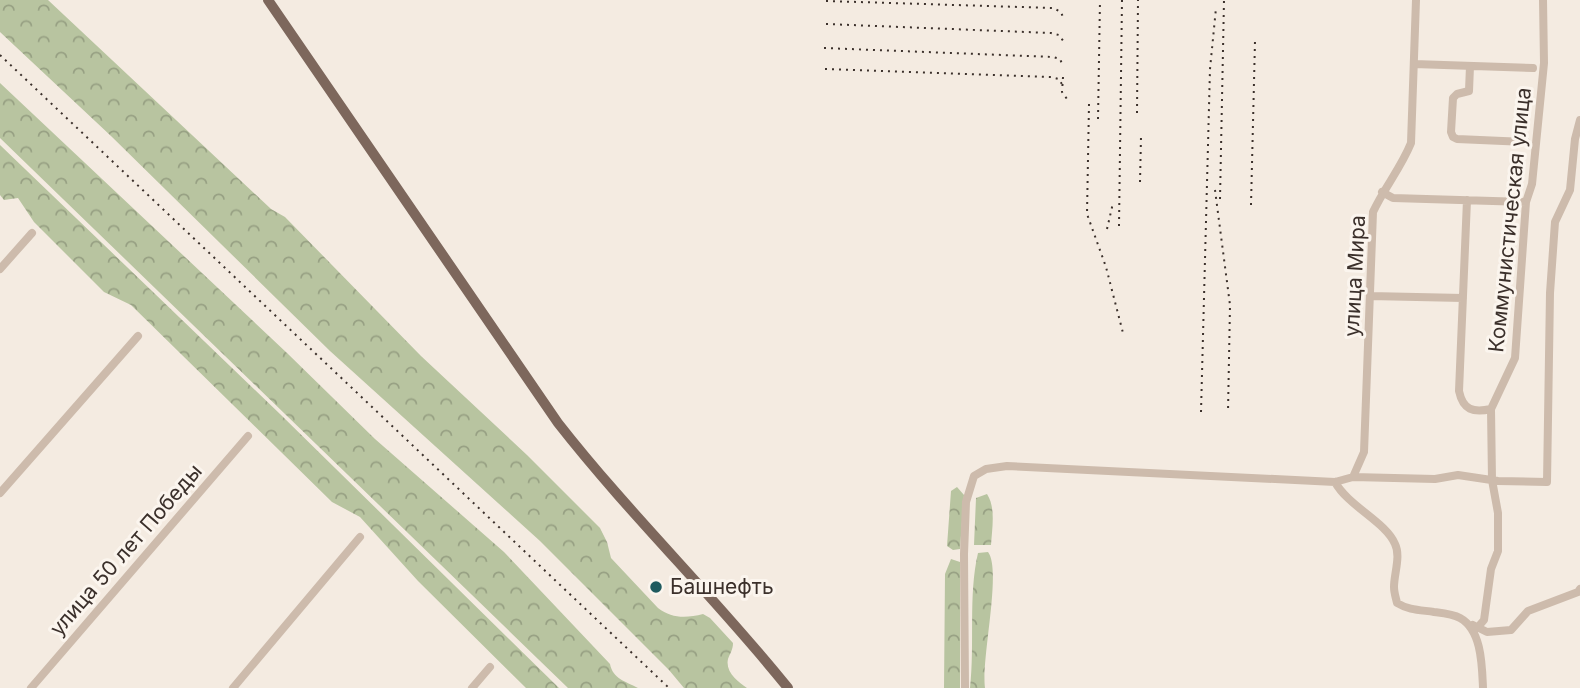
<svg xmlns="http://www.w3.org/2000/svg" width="1580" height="688" viewBox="0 0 1580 688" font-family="Inter,sans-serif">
	<defs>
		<pattern id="forest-crowns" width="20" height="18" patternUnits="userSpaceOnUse" patternTransform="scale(1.75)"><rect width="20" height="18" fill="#b8c4a0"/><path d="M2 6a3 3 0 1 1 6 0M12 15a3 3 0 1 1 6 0" fill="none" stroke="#97a083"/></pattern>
	</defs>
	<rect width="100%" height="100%" fill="#f4ebe1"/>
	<path fill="url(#forest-crowns)" d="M0,0H48L271,209L285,217L421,356L527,455L600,528L607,542L611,558L658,608C672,619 687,618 703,614L710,618L733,643C733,650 730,653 728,659C725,672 738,682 747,688H684L669,670L540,541L330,351L111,136L0,32Z
		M0,83L287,353L375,439L504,552L610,664C613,679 625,681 638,688H568L0,138Z
		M0,145L280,414L559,688H526L418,581L360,517L332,502L131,305L104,292L34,222L18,198L4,200L0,195Z
		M957,487L964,495L960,549L953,550L947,546L951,491Z
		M987,494C996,508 992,528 991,545H974L976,498Z
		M988,552C1002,570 981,659 985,688H970C975,643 968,596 978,553Z
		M951,559L960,562V688H944L945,574Z"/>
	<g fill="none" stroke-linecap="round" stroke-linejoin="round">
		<path stroke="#cdbbac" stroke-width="8" d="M1414,64L1533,68
			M1470,66L1469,91L1457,94L1453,98L1451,132L1453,137L1457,139L1526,142
			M1382,192L1393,198L1526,202
			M1467,200L1459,391C1463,410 1473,413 1491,409
			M0,269L32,233
			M1370,296L1463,298
			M1353,477L1364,452L1373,212C1384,188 1401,168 1411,143L1416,0
			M1335,482C1348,506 1386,522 1395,544C1401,556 1394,574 1394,587C1394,593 1396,598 1397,603C1408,610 1421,610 1434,612C1442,613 1453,614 1460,618C1482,630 1482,666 1483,688
			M0,493L138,336
			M1473,625L1487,632L1511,630L1528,611L1578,592L1580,589
			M1478,627L1484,620L1491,569L1498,551V513L1492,480L1491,409L1515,358L1526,202L1532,184L1544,63L1543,0
			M31,688L248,436
			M233,688L360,537
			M472,688L490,667
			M965,688L964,554L966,502L974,476L986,469L1007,466L1335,482L1353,477L1435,479L1458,475L1498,481L1547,482L1550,293L1555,222L1570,190L1575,139L1580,120"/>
		<path stroke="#7d675c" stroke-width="10" d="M268,0L558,423C630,515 715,597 788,688"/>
		<path stroke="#3b302b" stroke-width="2" stroke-dasharray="2 5" stroke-linecap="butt" d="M826,1L1053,8L1061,12L1064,20
			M826,24L1051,33L1059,35L1064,42
			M824,48L1053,57L1060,59L1063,66
			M0,55L669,688
			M825,69L1051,77L1059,79L1063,86
			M1063,77L1062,92L1067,99
			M1089,104L1087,214L1106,267L1123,333
			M1137,113L1138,0
			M1098,119L1100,0
			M1140,182L1141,137
			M1215,190L1230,305L1228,412
			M1220,199L1224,0
			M1251,205L1255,41
			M1119,226L1122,0
			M1107,229L1113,203
			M1201,412L1210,69L1216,8"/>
	</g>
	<circle fill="#1f5a5e" stroke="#fbf5ee" stroke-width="2.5" cx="656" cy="587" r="7"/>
	<g text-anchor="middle" stroke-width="6" stroke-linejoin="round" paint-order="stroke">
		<g font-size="21" fill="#3b302b" stroke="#fbf5ee">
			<text transform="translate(1510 220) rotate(-84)" y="7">Коммунистическая улица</text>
			<text transform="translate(1355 276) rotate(-87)" y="7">улица Мира</text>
			<text transform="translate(126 550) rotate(-49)" y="7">улица 50 лет Победы</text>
		</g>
		<g font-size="21" fill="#3b302b" stroke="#fbf5ee" text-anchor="start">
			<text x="670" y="594">Башнефть</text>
		</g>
	</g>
</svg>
